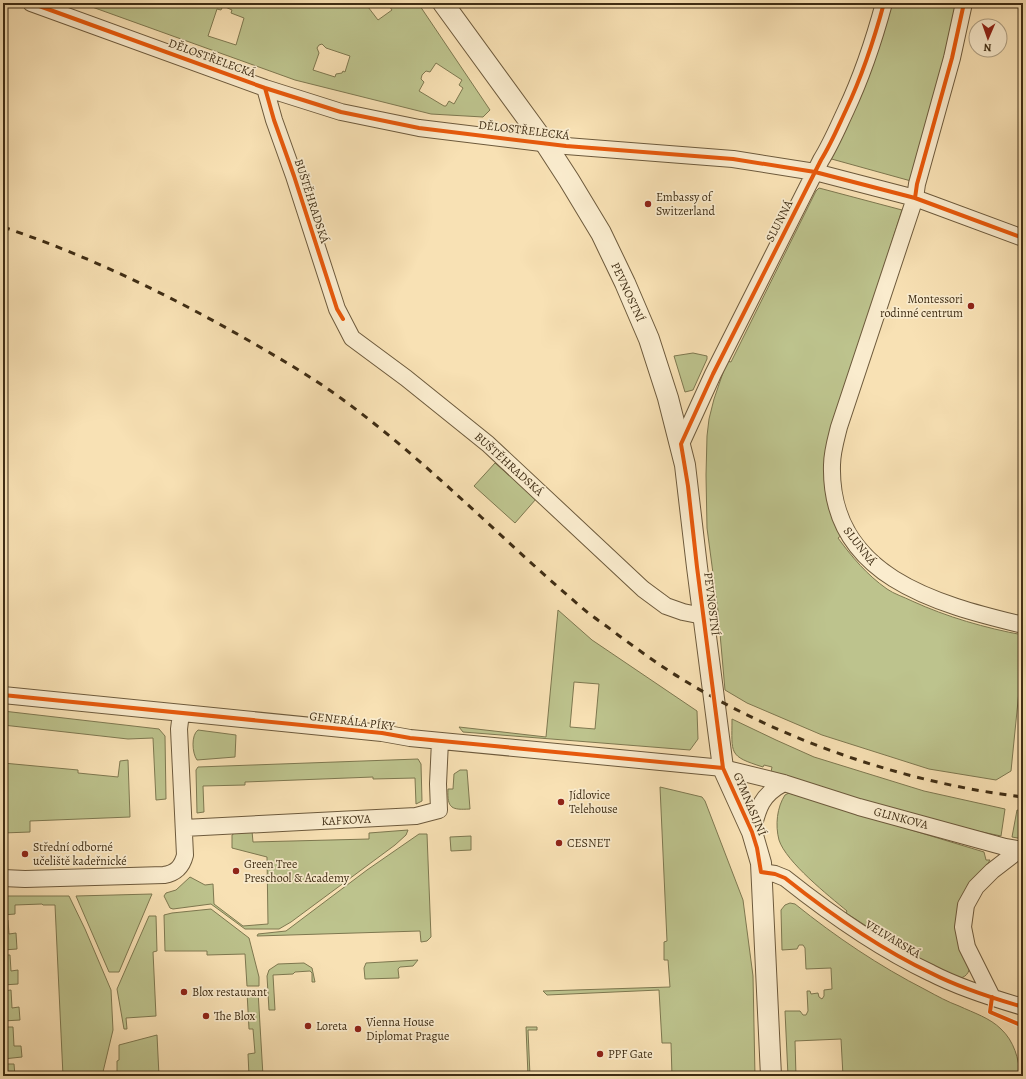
<svg xmlns="http://www.w3.org/2000/svg" width="1026" height="1079" viewBox="0 0 1026 1079" font-family="Alegreya,serif">
	<rect width="100%" height="100%" fill="#f8e1b4"/>
	<filter id="stains"><feTurbulence type="fractalNoise" baseFrequency=".005" numOctaves="4"/><feColorMatrix values="0 0 0 0 .2 0 0 0 0 .09 0 0 0 0 .02 0 0 0 .5 -.17"/></filter>
	<radialGradient id="worn" r=".72"><stop offset=".6" stop-color="#630" stop-opacity="0"/><stop offset="1" stop-color="#630" stop-opacity=".3"/></radialGradient>
	<path fill="#bdc38d" stroke="#7e7850" fill-rule="evenodd" d="M81,3H365L378,20L392,10L387,3H418L490,110L483,117L431,114L295,80ZM223,6L232,10L231,13L244,18L236,45L208,36L217,9L221,10ZM322,44L326,48L350,56L345,72L343,71L342,73L336,74L335,77L313,70L319,53L317,48L319,45ZM436,63L462,80L459,85L463,88L454,104L449,101L446,106H444L419,91L424,82L421,79L422,75L426,71L430,72Z
		M888,3H959L911,181L828,158Z
		M819,188L902,210L829,441L842,535L838,538C852,557 867,575 887,589C894,594 904,597 912,601C947,617 985,628 1023,635V651L1011,771L996,780L929,769L822,735L747,703L725,690L718,611L707,528L706,475L707,436L709,419L714,399L727,361L731,362L816,191Z
		M693,353L707,356V359L693,390L685,392L674,356Z
		M495,463L536,499L515,523L474,486Z
		M558,610L592,640L697,711L698,739L690,750L463,732L459,727L546,737ZM574,682L599,684L595,729L570,727Z
		M3,711L159,729L165,736L166,799L156,800L153,738L128,739L3,725Z
		M732,719L776,740L814,757L924,791L1005,809L1001,836C923,821 847,795 771,772L772,767L764,765L763,767C728,756 732,754 732,719Z
		M198,730L236,735L235,757L197,760C192,753 191,735 198,730Z
		M418,759L421,764L422,801L416,804L415,778L373,779V777L245,782V785L203,786L204,812L197,813L196,770L198,767Z
		M128,760L130,817L30,821V832L3,833V763L78,770V773L118,777L120,761Z
		M460,770H467L470,809C452,810 447,809 448,789H453L454,774Z
		M660,787L702,797L705,801L743,900L753,976L755,1076H672L671,1043H662L659,990L547,995L543,991L670,987L668,960H664V942L667,941Z
		M789,793L984,852L986,860H990L986,867L972,881L970,967C968,976 963,979 954,978L899,947L846,913L847,911C829,896 786,862 779,840C775,825 777,807 785,795Z
		M1017,810L1023,811V839L1012,837Z
		M408,830L406,835L395,845L291,922L279,929H245L211,904L173,909L170,908L164,896L166,893L176,890L190,877L205,885L213,884L214,904L243,926L268,924L267,857L232,848V835L236,832L252,831L253,842L369,839V833Z
		M419,834H427L431,937L427,941L421,942L420,931L257,936L258,934L286,931L367,870Z
		M471,836V850L451,851L450,837Z
		M152,894L119,972H109L76,896Z
		M3,896H69L85,929L111,990L113,1030L102,1076H63L55,905H43L42,904L15,905V914L3,915Z
		M790,903L795,904C836,937 879,966 926,990C937,996 948,1002 959,1006C974,1013 990,1018 1001,1029C1014,1041 1019,1059 1020,1076H843L841,1039L795,1041L796,1076H788L785,1011H800L803,1015H806L808,1011L807,991H810L811,994L818,993L819,997L822,999L824,996V990L832,989L831,968L806,969L805,948L803,945H799L797,949L782,950L781,910L785,905Z
		M211,909L249,938L259,977V986H247L245,954L207,955V951H165L164,915L172,913Z
		M149,916H156L157,951L153,952L156,1016L126,1018L127,1029H124L117,989Z
		M3,920H8L9,934L16,933L17,949L3,950Z
		M3,955H10L11,971L18,970V984L3,985Z
		M418,960L413,966L400,967L398,969L399,978L365,979L364,968L366,963Z
		M304,963L312,968L315,982H312V973L310,971L295,972L293,974L273,975L275,1010H269L267,976L269,970L278,964Z
		M11,990L12,1008L19,1007L20,1020L3,1021V991Z
		M258,991L263,1076H249L248,1054L255,1053L253,1029H249L247,992Z
		M3,1027H13L14,1046H21L22,1057L3,1059Z
		M526,1027H537V1030H528L530,1076H528Z
		M157,1035L159,1076H117V1061L119,1060V1045Z
		M3,1064H14L15,1076H3Z"/>
	<g fill="none" stroke-linecap="round" stroke-linejoin="round">
		<defs>
			<path id="minor" d="M31,3L265,88L341,112L419,128L566,146L733,159L815,172L915,198L1023,238
				M964,3L952,58L917,184L915,198L839,427C836,439 832,452 832,465C829,576 936,604 1023,625
				M265,88L274,120L294,176L337,309L352,338L406,378L488,444L643,589L666,606L683,612L703,616
				M681,444L713,374L821,160C831,144 838,127 846,110C862,76 874,40 884,3
				M3,695L382,733L410,738L723,768L784,783L859,807L1005,847L1023,850
				M184,828L416,816L439,810L438,784L440,741
				M752,832C758,808 761,795 784,783
				M761,872L775,874L785,878C829,913 880,949 931,973C960,988 992,998 1023,1007
				M3,878L25,879L164,875C176,873 182,867 185,855L179,729L181,713
				M992,997L967,947L963,927L966,905L976,887L992,871L1019,850"/>
			<path id="tertiary" d="M443,3L545,143L569,180L601,233L625,283L649,339L668,398L685,465L697,567L723,768L752,832L761,863L771,1076"/>
		</defs>
		<use href="#minor" stroke="#6d5a3c" stroke-width="18"/>
		<use href="#tertiary" stroke="#6d5a3c" stroke-width="22"/>
		<use href="#minor" stroke="#faecce" stroke-width="16"/>
		<use href="#tertiary" stroke="#faecce" stroke-width="20"/>
		<path stroke="#3f2d14" stroke-width="3" stroke-dasharray="7 7" stroke-linecap="butt" d="M3,227C89,256 167,294 246,339C279,358 312,377 342,399C427,461 500,538 580,606C592,617 606,625 618,635C639,650 660,666 682,679C782,741 906,783 1023,797"/>
		<defs>
			<path id="cycleway" d="M31,3L265,88L341,112L419,128L566,146L733,159L815,172L915,198L1023,238
				M884,3C874,40 862,76 846,110C838,127 831,144 821,160L713,374L681,444L688,486L697,567L723,768L752,832L757,848L761,872L775,874L785,878C829,913 880,949 931,973C960,988 992,998 1023,1007
				M265,88L274,120L294,176L337,309L343,319
				M915,198L917,184L952,58L964,3
				M3,695L382,733L410,738L723,768
				M992,997L990,1012L1023,1026V1034"/>
		</defs>
		<use href="#cycleway" stroke="#faecce" stroke-width="6"/>
		<use href="#cycleway" stroke="#e8590c" stroke-width="4"/>
	</g>
	<g fill="#8f2418" stroke="#faecce" stroke-width="1.5">
		<circle cx="648" cy="204" r="4"/>
		<circle cx="971" cy="306" r="4"/>
		<circle cx="561" cy="802" r="4"/>
		<circle cx="559" cy="843" r="4"/>
		<circle cx="25" cy="854" r="4"/>
		<circle cx="236" cy="871" r="4"/>
		<circle cx="184" cy="992" r="4"/>
		<circle cx="206" cy="1016" r="4"/>
		<circle cx="308" cy="1026" r="4"/>
		<circle cx="358" cy="1029" r="4"/>
		<circle cx="600" cy="1054" r="4"/>
	</g>
	<g text-anchor="middle" stroke-width="3.5" stroke-linejoin="round" paint-order="stroke">
		<g font-size="12" fill="#3f2d14" stroke="#faecce">
			<text transform="translate(212 58) rotate(20)" y="4">DĚLOSTŘELECKÁ</text>
			<text transform="translate(524 130) rotate(7)" y="4">DĚLOSTŘELECKÁ</text>
			<text transform="translate(312 201) rotate(72)" y="4">BUŠTĚHRADSKÁ</text>
			<text transform="translate(779 221) rotate(-63)" y="4">SLUNNÁ</text>
			<text transform="translate(628 292) rotate(65)" y="4">PEVNOSTNÍ</text>
			<text transform="translate(509 464) rotate(42)" y="4">BUŠTĚHRADSKÁ</text>
			<text transform="translate(860 546) rotate(52)" y="4">SLUNNÁ</text>
			<text transform="translate(712 604) rotate(83)" y="4">PEVNOSTNÍ</text>
			<text transform="translate(352 721) rotate(7)" y="4">GENERÁLA PÍKY</text>
			<text transform="translate(750 804) rotate(67)" y="4">GYMNASIJNÍ</text>
			<text transform="translate(901 818) rotate(15)" y="4">GLINKOVA</text>
			<text transform="translate(346 820) rotate(-3)" y="4">KAFKOVA</text>
			<text transform="translate(893 939) rotate(31)" y="4">VELVARSKÁ</text>
		</g>
		<g font-size="12" fill="#3f2d14" stroke="#faecce" text-anchor="start">
			<text x="656" y="201">Embassy of<tspan x="656" dy="14">Switzerland</tspan></text>
			<text x="963" y="303" text-anchor="end">Montessori<tspan x="963" dy="14">rodinné centrum</tspan></text>
			<text x="569" y="799">Jídlovice<tspan x="569" dy="14">Telehouse</tspan></text>
			<text x="567" y="847">CESNET</text>
			<text x="33" y="851">Střední odborné<tspan x="33" dy="14">učeliště kadeřnické</tspan></text>
			<text x="244" y="868">Green Tree<tspan x="244" dy="14">Preschool &amp; Academy</tspan></text>
			<text x="192" y="996">Blox restaurant</text>
			<text x="214" y="1020">The Blox</text>
			<text x="366" y="1026">Vienna House<tspan x="366" dy="14">Diplomat Prague</tspan></text>
			<text x="316" y="1030">Loreta</text>
			<text x="608" y="1058">PPF Gate</text>
		</g>
	</g>
	<rect width="1026" height="1079" fill="none" stroke="#f8e1b4" stroke-width="16"/>
	<rect x="4" y="4" width="1018" height="1071" fill="none" stroke="#3f2d14" stroke-width="2"/>
	<rect x="8" y="8" width="1010" height="1063" fill="none" stroke="#3f2d14"/>
	<g transform="translate(988 38) rotate(182)"><circle r="19" fill="#faecce" stroke="#afa084"/>
	<path d="M0-3L7 15L0 10L-7 15Z" fill="#8f2418"/>
	<text y="-6" font-size="11" font-weight="bold" text-anchor="middle" fill="#3f2d14">N</text>
	</g>
	<rect width="100%" height="100%" filter="url(#stains)"/>
	<rect width="100%" height="100%" fill="url(#worn)"/>
</svg>
